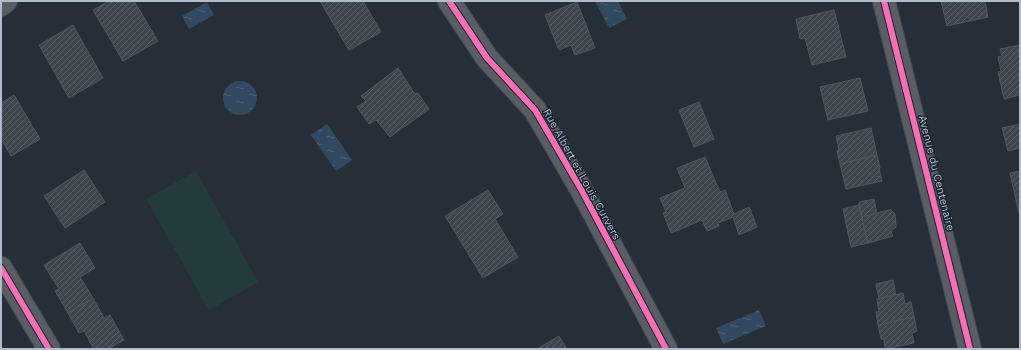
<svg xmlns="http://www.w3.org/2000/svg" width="1021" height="350" font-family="'Work Sans',sans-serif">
<defs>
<pattern id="water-ripples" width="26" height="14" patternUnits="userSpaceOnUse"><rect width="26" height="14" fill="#324962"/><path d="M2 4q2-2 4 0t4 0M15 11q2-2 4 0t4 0" fill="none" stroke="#4d6177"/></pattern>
<pattern id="building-hatch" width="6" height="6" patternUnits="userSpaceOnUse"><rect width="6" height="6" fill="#3e464d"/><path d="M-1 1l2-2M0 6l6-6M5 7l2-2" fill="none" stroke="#575f65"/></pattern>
</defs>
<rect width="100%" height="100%" fill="#262f37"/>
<polygon fill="#233b3d" points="196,171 258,282 209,310 146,199"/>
<g fill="url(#water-ripples)">
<polygon points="595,1 618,1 627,19 609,28"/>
<polygon points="207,2 214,15 189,29 182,16"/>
<circle cx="240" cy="98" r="17"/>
<polygon points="327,124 352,160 336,171 311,135"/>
<polygon points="759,310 766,326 723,344 716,328"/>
</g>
<g fill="url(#building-hatch)" stroke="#4f565f">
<polygon points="109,1 134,1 158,41 123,61 93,10"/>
<polygon points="320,1 363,1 381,32 349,50"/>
<polygon points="941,1 985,1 988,17 947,26"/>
<polygon points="577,2 595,48 575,55 571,45 559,50 545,15"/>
<polygon points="834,10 846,57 812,65 805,38 800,39 796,19"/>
<polygon points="73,25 103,78 69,98 39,45"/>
<polygon points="1020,45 1020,95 1004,99 998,72 1001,71 998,57 1002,56 1000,49"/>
<polygon points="398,68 415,94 418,93 429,109 390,137 376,120 369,124 357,107 366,101 361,96"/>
<polygon points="860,78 868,111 828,120 820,87"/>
<polygon points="14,95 40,139 11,156 1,139 1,103"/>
<polygon points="699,102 714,139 694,147 679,110"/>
<polygon points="1020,124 1020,148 1008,151 1002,128"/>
<polygon points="871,128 877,155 840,164 837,151 839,150 836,136"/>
<polygon points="877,155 880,168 879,168 882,181 846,189 840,164"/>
<polygon points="705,157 720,192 725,190 734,214 749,207 757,227 739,235 733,217 718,223 719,226 707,231 702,220 671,233 663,213 666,212 660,198 685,188 677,168"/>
<polygon points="84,170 105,202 65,228 44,196"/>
<polygon points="1020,171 1020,213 1019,213 1010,173"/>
<polygon points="488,190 503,214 495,219 518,257 483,278 445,216"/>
<polygon points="874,199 877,214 862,217 859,202"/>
<polygon points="859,205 868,243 851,247 843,209"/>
<polygon points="888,210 891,210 895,214 896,227 891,231 893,236 868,243 862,217"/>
<polygon points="80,243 95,268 80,277 93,298 68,313 55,291 59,289 44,265"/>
<polygon points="893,280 896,295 879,299 876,284"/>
<polygon points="903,293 905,304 911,302 914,317 878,325 876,312 879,312 877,299"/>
<polygon points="93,298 104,318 110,315 124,340 108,349 94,349 84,331 79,333 68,313"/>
<polygon points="914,317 917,331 912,333 914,343 885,349 884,339 881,339 878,325"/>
<polygon points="559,336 567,349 537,349"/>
</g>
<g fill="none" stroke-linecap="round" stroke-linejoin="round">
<defs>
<g id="minor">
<polyline points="449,1 487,58 535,110 582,191 666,349"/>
<polyline points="884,1 970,349"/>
<polyline points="1,5 6,1"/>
<polyline points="1,268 49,349"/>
</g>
</defs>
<use href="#minor" stroke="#454b51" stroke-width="24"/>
<use href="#minor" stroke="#585e64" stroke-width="22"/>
<defs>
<g id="cycleway">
<polyline points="449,1 487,58 535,110 582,191 666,349"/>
<polyline points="884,1 970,349"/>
<polyline points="1,268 49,349"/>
</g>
</defs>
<use href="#cycleway" stroke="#1a2632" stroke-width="8"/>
<use href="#cycleway" stroke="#f96db3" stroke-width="6"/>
</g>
<g text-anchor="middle" stroke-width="3" stroke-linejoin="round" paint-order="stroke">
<g font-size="11" fill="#b0bcc9" stroke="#1a2632">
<text transform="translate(937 173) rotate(76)" y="4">Avenue du Centenaire</text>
<text transform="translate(582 174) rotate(61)" y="4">Rue Albert et Louis Curvers</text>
</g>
</g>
<rect width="1021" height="350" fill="none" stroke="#b0bcc9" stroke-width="4"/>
</svg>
